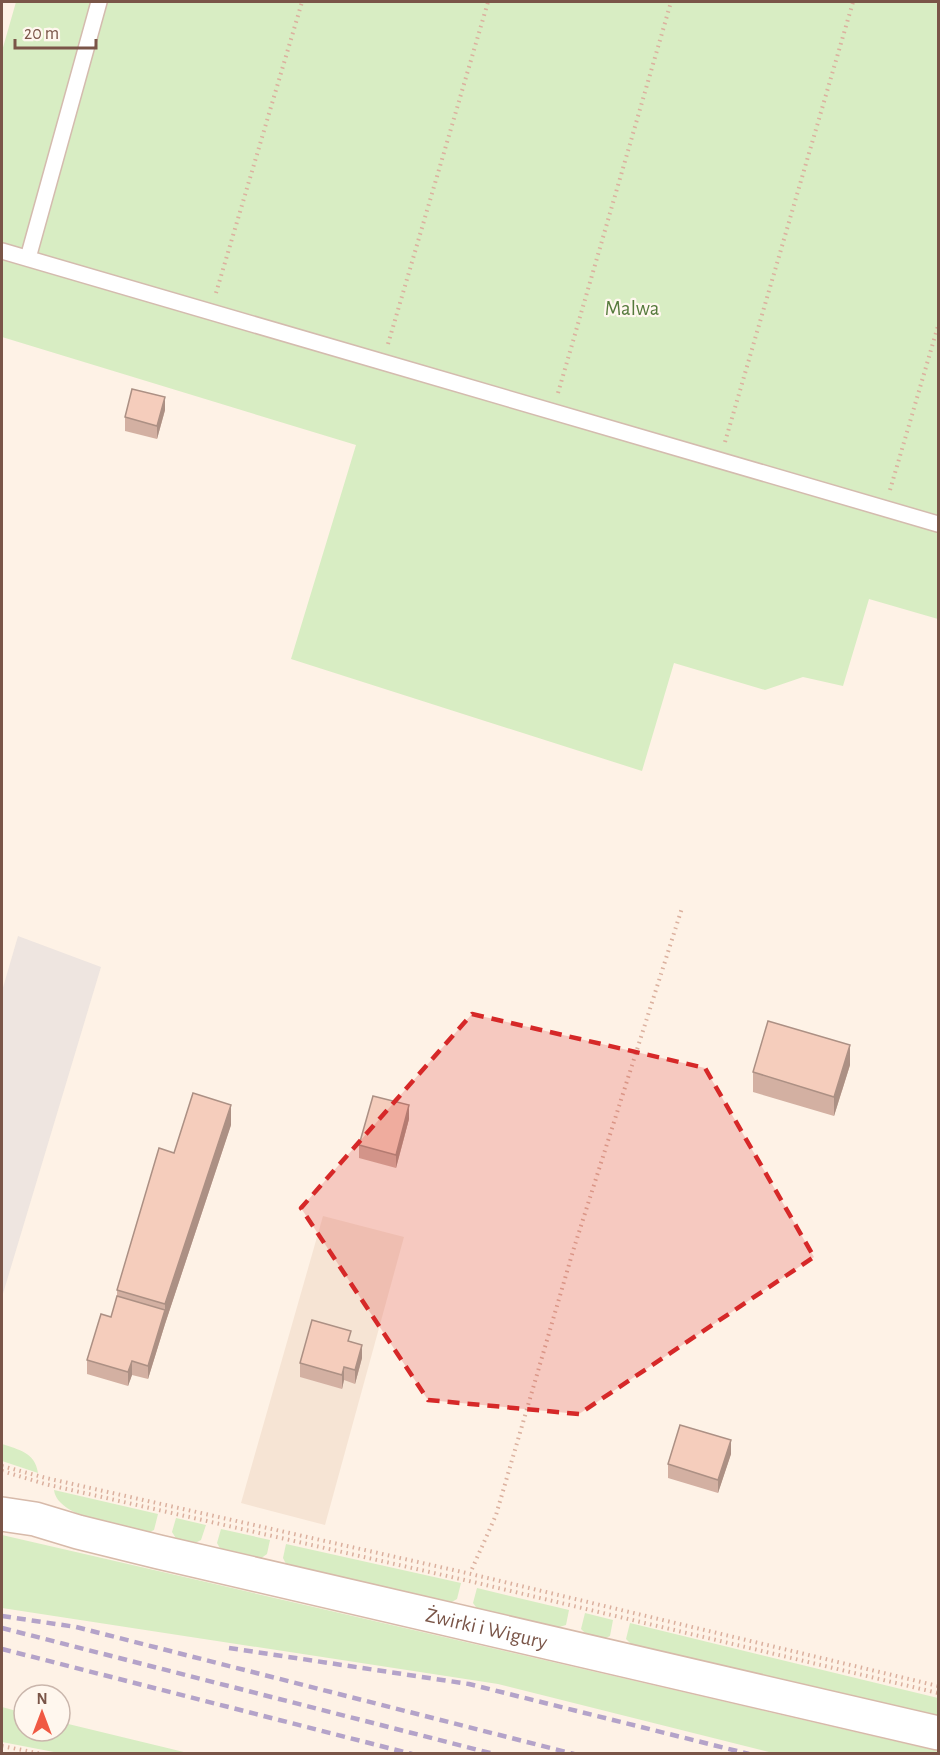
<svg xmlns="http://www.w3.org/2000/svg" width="940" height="1755" font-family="'Alegreya Sans',sans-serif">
<rect width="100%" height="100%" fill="#fef2e6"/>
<polygon fill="#f6e4d4" points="323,1216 404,1237 325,1525 241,1503"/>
<polygon fill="#eee5e0" points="18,936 101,967 2,1297 2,991"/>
<g fill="#d8edc3">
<polygon points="16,2 938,2 938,619 869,599 843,686 803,677 765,690 674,663 642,771 291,659 356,445 2,337 2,51"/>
<path d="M 2,1444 C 19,1450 35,1452 38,1473 L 2,1461 Z"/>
<path d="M 54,1490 L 158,1514 L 154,1530 L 148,1533 C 125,1527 57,1518 54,1490 Z"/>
<polygon points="176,1518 206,1525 201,1540 193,1544 177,1540 172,1532"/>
<polygon points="221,1529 270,1540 267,1554 260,1559 221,1550 217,1543"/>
<polygon points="2,1535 938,1751 938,1753 773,1753 498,1684 2,1608"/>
<polygon points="286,1544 461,1583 457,1599 450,1603 288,1568 283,1558"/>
<polygon points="477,1588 569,1610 566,1625 556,1628 478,1610 473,1603"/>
<polygon points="585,1613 613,1620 610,1636 602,1640 589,1637 581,1629"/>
<polygon points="630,1623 938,1698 938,1716 633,1646 626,1639"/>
<polygon points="2,1707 24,1713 24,1731 60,1731 60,1722 188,1753 59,1753 2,1742"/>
</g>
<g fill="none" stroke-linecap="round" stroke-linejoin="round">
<defs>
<g id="lane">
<polyline points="2,251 938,524"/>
<polyline points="28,258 99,2"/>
</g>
<g id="secondary">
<path id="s1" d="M 2,1514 L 35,1519 L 78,1532 L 159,1552 L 938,1733"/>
</g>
</defs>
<use href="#lane" stroke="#d4bbae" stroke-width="18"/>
<use href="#secondary" stroke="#d7baaa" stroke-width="36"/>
<g stroke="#dbb09e" stroke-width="4" stroke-dasharray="1.5 4.5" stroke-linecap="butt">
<polyline points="216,293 302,2"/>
<polyline points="388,344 488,2"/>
<polyline points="558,393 671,2"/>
<polyline points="725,442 853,2"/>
<polyline points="890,490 938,326"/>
<polyline points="2,1466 46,1478 471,1574 938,1686"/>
<polyline points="2,1471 45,1484 469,1581 938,1693"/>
<polyline points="472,1569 496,1515 573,1251 682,908"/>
<polyline points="2,1746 42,1754"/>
</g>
<use href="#lane" stroke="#fff" stroke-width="15"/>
<use href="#secondary" stroke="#fff" stroke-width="33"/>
<g stroke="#b4a3c9" stroke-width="4.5" stroke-dasharray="9 6" stroke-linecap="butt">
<polyline points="2,1616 76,1627 574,1754"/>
<polyline points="2,1628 494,1754"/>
<polyline points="229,1648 469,1684 749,1754"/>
<polyline points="2,1649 412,1754"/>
</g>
</g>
<g fill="#d3b0a2">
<polygon points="165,410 157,439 125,431 125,417"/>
<polygon points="850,1065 834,1116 753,1092 753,1072"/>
<polygon points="409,1119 396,1168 359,1158 359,1145"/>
<polygon points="231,1125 165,1324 148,1379 132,1375 128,1386 87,1374 87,1360 111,1317 117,1296 117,1290 174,1153"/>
<polygon points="351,1341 362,1358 355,1384 344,1380 342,1389 300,1377 300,1363"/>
<polygon points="731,1454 718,1493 668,1478 668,1464"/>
</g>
<g fill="#ac9084">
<polygon points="165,397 165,410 157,439 157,426"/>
<polygon points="850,1045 850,1065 834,1116 834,1097"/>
<polygon points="231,1105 231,1125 165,1324 148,1379 148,1366 165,1310 165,1304"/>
<polygon points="409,1105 409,1119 396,1168 396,1155"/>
<polygon points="362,1345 362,1358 355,1384 355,1370"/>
<polygon points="132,1361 132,1375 128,1386 128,1372"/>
<polygon points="344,1367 344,1380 342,1389 342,1375"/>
<polygon points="731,1440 731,1454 718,1493 718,1480"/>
</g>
<g fill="#f5cdbc" stroke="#ac9084" stroke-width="1.5">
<polygon points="132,389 165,397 157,426 125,417"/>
<polygon points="768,1021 850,1045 834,1097 753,1072"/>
<polygon points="193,1093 231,1105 165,1304 117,1290 159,1148 174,1153"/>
<polygon points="373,1096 409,1105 396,1155 359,1145"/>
<polygon points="117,1296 165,1310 148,1366 132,1361 128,1372 87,1360 101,1314 111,1317"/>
<polygon points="312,1320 351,1331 348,1341 362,1345 355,1370 344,1367 342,1375 300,1363"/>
<polygon points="680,1425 731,1440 718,1480 668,1464"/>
</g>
<path fill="#d62828" fill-opacity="0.2" stroke="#d62828" stroke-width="4.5" stroke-dasharray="12 8" stroke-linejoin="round" d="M 472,1014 L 705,1068 L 814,1257 L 579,1414 L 428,1400 L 301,1208 Z"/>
<g text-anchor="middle" stroke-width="4.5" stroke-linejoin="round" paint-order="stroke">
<g font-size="21" fill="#557a3c" stroke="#fff7ee">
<text x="632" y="315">Malwa</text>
</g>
<g font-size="21" fill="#7a5548" stroke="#fff7ee">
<text dy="7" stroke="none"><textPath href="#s1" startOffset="498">Żwirki i Wigury</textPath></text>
</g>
</g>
<rect width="940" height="1755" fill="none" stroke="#7a5548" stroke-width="6"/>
<g transform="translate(42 1713)"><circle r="28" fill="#fff7ee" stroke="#cab6ac" stroke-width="1.5"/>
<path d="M0-4.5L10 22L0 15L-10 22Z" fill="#f05943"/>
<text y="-9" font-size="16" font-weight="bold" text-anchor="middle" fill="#7a5548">N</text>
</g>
<path d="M15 39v9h81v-9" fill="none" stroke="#7a5548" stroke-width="3"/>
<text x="24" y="39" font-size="18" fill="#7a5548" stroke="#fff7ee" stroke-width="4.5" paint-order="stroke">20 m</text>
</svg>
